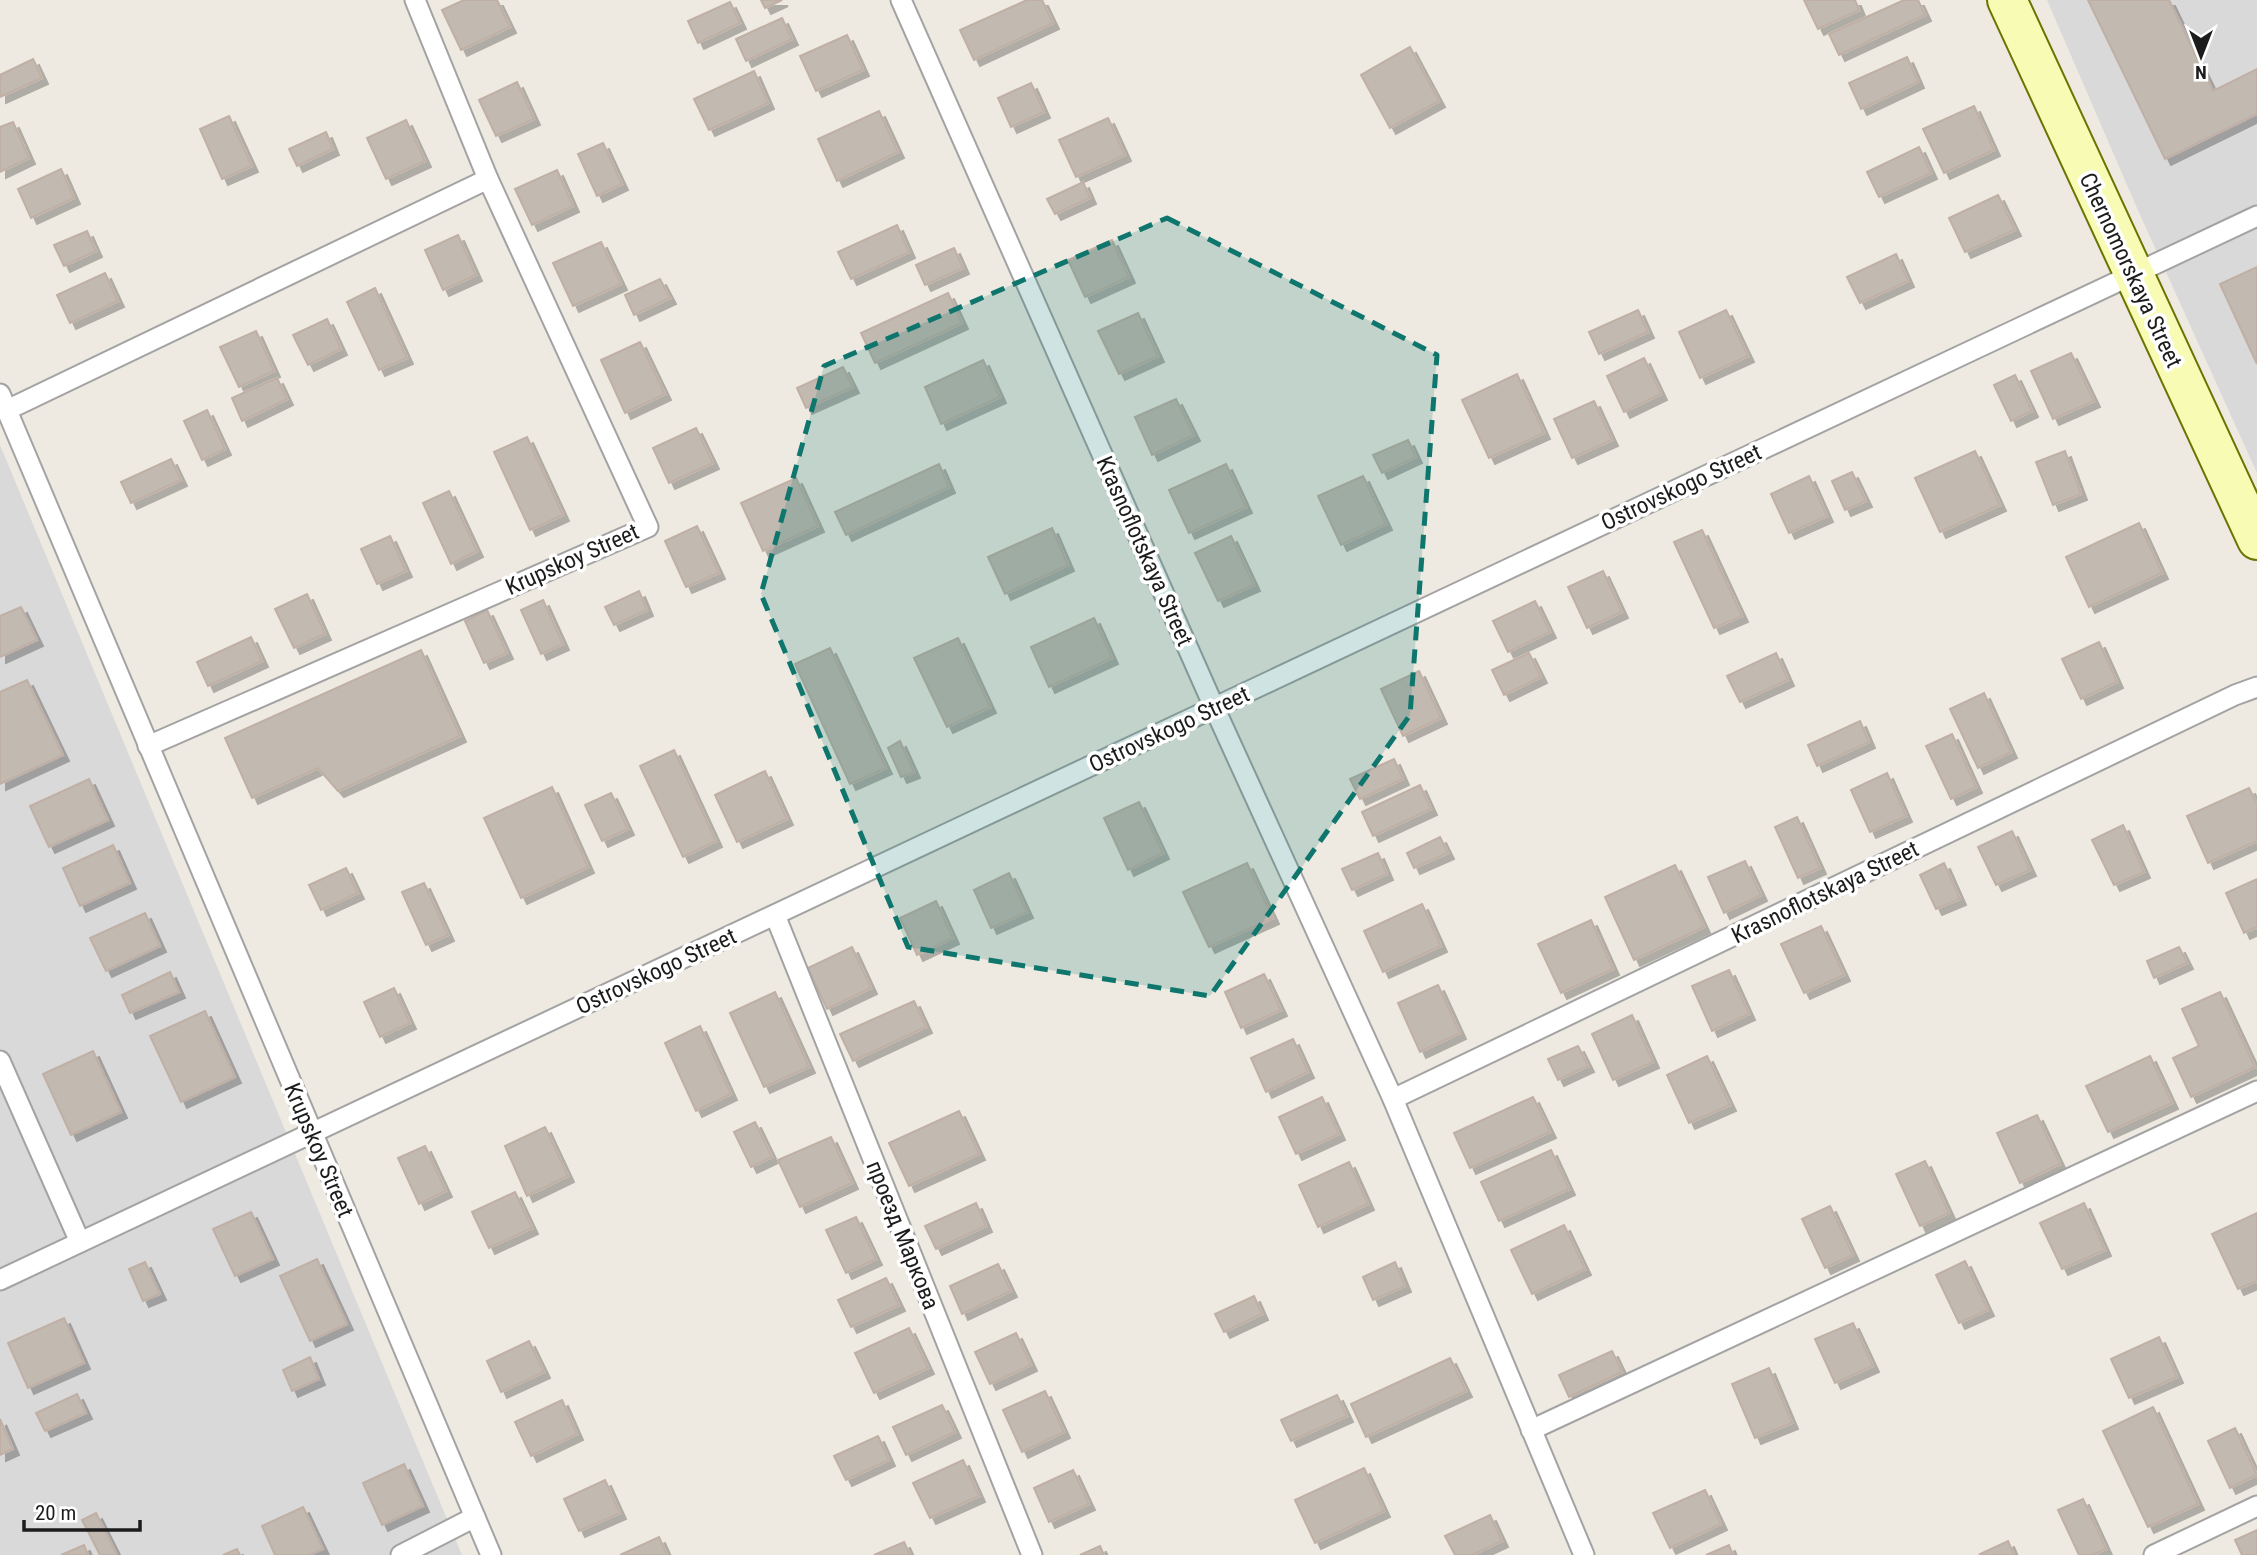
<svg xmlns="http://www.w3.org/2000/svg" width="2257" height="1555" font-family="'Roboto Condensed',sans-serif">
<defs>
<filter id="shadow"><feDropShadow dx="6" dy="6" stdDeviation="0" flood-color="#0004"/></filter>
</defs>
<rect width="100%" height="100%" fill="#eeeae1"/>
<g fill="#dad9d9">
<polygon points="2047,0 2257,0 2257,473 2137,208"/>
<polygon points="0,445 462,1555 0,1555"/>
</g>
<g fill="#c2b9b1" stroke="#c0afa4" stroke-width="2" filter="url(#shadow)">
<polygon points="464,0 497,0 510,27 461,50 442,10"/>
<polygon points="761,0 782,0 765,8"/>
<polygon points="1027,0 1042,0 1053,23 974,60 960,30"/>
<polygon points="1804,0 1855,0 1859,10 1818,29"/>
<polygon points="1904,0 1918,0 1925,15 1839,55 1829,34"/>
<polygon points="2088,0 2169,0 2213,91 2257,69 2257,114 2165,159"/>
<polygon points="730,2 740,23 698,43 688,21"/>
<polygon points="782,18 792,39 746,61 736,39"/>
<polygon points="847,35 863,70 816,91 800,56"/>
<polygon points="1410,47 1439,101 1390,128 1361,75"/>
<polygon points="1907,57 1918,82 1861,109 1849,83"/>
<polygon points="33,59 42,78 0,97 0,75"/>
<polygon points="754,71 768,103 709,130 694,99"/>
<polygon points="517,82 534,119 496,136 479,100"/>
<polygon points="1031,83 1044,112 1011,127 998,98"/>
<polygon points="1974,106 1994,150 1944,173 1923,129"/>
<polygon points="879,111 898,152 837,181 818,139"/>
<polygon points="229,116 252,166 222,179 200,129"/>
<polygon points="1108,118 1125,155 1076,177 1059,140"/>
<polygon points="406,120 425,161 386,179 367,138"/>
<polygon points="13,122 29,158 0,172 0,127"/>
<polygon points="326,132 333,149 297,166 289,149"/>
<polygon points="603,143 622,184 597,196 578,154"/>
<polygon points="1919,147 1931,173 1879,197 1867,172"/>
<polygon points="61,169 74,198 31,218 18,189"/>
<polygon points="557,170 573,206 532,225 515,189"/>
<polygon points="1083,182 1090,198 1055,214 1047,199"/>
<polygon points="1998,195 2015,230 1965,252 1949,218"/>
<polygon points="897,225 909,252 851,279 838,252"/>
<polygon points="87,231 96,251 64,266 54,245"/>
<polygon points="458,235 476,275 443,290 425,250"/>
<polygon points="1112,240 1129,277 1085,297 1068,260"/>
<polygon points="601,242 621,284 573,306 553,263"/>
<polygon points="954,248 963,268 925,285 916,265"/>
<polygon points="1896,254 1908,281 1860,303 1847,277"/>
<polygon points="2257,267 2257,364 2220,284"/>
<polygon points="105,273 118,301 70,323 57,295"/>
<polygon points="660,279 670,298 634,315 625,295"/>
<polygon points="375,288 407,358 379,370 347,302"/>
<polygon points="948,293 962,323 875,363 861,333"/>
<polygon points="1638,310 1648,332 1599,354 1589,332"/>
<polygon points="1726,310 1748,356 1700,378 1679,332"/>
<polygon points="1138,313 1158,356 1119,374 1098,331"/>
<polygon points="327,319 341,349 308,365 293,335"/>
<polygon points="256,331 274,371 239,387 220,347"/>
<polygon points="640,342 665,394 625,413 601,360"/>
<polygon points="2071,353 2094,401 2053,419 2031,371"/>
<polygon points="1644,358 1661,394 1624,412 1607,376"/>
<polygon points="983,360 1000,397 941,424 925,387"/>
<polygon points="843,367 853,387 806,408 797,388"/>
<polygon points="1517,374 1544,433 1489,458 1462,400"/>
<polygon points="2015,375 2032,411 2011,421 1994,385"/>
<polygon points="277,378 287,399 242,421 232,398"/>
<polygon points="1176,399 1194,435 1152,455 1135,417"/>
<polygon points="1594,401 1612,440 1572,458 1554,419"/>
<polygon points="207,410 225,449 202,460 184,421"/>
<polygon points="696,428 713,463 669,483 653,448"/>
<polygon points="527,437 563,515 530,530 494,452"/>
<polygon points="1408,440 1416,457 1382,473 1373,455"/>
<polygon points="1975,451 2000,505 1940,532 1915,478"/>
<polygon points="2065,451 2081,494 2053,505 2036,462"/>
<polygon points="171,459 181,480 131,503 121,482"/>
<polygon points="939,464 949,487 846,535 835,512"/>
<polygon points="1226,464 1246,507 1189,533 1169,490"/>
<polygon points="1852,472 1866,501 1845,510 1832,481"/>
<polygon points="1363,476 1386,524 1341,545 1318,496"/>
<polygon points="1809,476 1827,516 1789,533 1771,494"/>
<polygon points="796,478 818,526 763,551 741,503"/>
<polygon points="449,491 477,551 451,564 423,503"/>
<polygon points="2139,523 2162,573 2089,607 2066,557"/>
<polygon points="697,526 719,573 686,587 665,541"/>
<polygon points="1052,528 1068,565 1005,594 988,557"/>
<polygon points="1702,530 1742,616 1714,628 1674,542"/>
<polygon points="390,536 406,571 377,584 361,549"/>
<polygon points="1231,536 1254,585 1218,601 1195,553"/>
<polygon points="1603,571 1622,612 1587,628 1568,587"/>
<polygon points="639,591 647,610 614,625 605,607"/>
<polygon points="307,594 325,634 294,648 275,609"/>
<polygon points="543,600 563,644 541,654 521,610"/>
<polygon points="1535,601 1550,632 1508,652 1493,621"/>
<polygon points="21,607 37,640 0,657 0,616"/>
<polygon points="487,610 507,653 484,663 465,621"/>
<polygon points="1094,618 1112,658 1049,687 1031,647"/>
<polygon points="251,637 262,661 208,686 197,662"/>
<polygon points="958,638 990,707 947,727 914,658"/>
<polygon points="2099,642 2117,682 2081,699 2062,659"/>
<polygon points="830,648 886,768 850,784 795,664"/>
<polygon points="421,650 460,736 338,791 318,768 252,798 225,738"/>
<polygon points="1529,653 1541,677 1504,695 1492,670"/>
<polygon points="1776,653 1788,680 1740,702 1727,676"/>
<polygon points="1419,671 1441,718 1403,736 1381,689"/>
<polygon points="27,680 63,755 0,784 0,692"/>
<polygon points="1984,693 2011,752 1978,768 1950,709"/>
<polygon points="1860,721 1869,742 1817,766 1808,745"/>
<polygon points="1952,734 1976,787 1951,799 1926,746"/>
<polygon points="900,741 914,772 901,777 888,748"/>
<polygon points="674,750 716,841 683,857 640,766"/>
<polygon points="1394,759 1403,779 1360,799 1350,779"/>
<polygon points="765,771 787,819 737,842 715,795"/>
<polygon points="1887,773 1906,816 1870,832 1851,790"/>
<polygon points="89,779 108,820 49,847 30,806"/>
<polygon points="1420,785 1431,809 1373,836 1362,812"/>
<polygon points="552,787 588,867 521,898 484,818"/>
<polygon points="2249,788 2257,804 2257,841 2208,863 2187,816"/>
<polygon points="611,793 628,829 602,841 585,805"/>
<polygon points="1139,802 1163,853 1128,870 1104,818"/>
<polygon points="1797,817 1820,868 1798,878 1775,827"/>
<polygon points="2123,825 2144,872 2114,885 2092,840"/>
<polygon points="2012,831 2030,870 1996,885 1978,847"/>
<polygon points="1440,837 1448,853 1414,868 1407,853"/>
<polygon points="113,845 130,883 80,906 63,868"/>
<polygon points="1378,853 1387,874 1352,890 1342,869"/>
<polygon points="1745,861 1761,895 1724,913 1708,877"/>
<polygon points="1247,863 1273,918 1209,947 1183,892"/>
<polygon points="1944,863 1960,899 1936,909 1920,875"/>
<polygon points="1675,865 1704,927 1634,960 1605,897"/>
<polygon points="346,868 358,893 321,910 309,885"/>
<polygon points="1009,873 1027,912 991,928 974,890"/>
<polygon points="2257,879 2257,927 2244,933 2226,893"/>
<polygon points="424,883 448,935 426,945 402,892"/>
<polygon points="936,901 953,938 917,955 900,918"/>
<polygon points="1422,904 1441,946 1383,972 1364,931"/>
<polygon points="145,913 160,946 106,971 90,938"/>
<polygon points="1591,920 1613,969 1561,993 1538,944"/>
<polygon points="1821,926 1844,975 1804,993 1781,944"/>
<polygon points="852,947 871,988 827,1009 808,968"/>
<polygon points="2179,947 2187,963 2154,978 2147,961"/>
<polygon points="1729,970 1749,1014 1712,1031 1692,986"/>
<polygon points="170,972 179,992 130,1013 122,995"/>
<polygon points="1264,974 1281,1010 1241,1028 1225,992"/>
<polygon points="1438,985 1460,1033 1420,1052 1398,1003"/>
<polygon points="394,988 410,1023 380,1037 364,1002"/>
<polygon points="775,992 809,1067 764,1087 730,1013"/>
<polygon points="2220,992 2255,1067 2191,1097 2173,1058 2199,1046 2182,1009"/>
<polygon points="914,1001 926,1027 853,1061 840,1034"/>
<polygon points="205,1011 235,1077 181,1102 150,1036"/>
<polygon points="1632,1015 1653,1062 1613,1080 1592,1034"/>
<polygon points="700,1026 731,1094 696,1111 665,1043"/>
<polygon points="1293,1039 1308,1072 1266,1092 1251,1058"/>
<polygon points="1578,1046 1588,1066 1558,1080 1548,1059"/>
<polygon points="93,1051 121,1112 71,1135 43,1074"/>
<polygon points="1707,1056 1730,1105 1689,1123 1667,1075"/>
<polygon points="2150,1056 2172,1103 2108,1132 2086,1086"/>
<polygon points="1322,1097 1339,1134 1296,1154 1279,1117"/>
<polygon points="1533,1097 1550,1132 1470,1168 1454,1133"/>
<polygon points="959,1111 979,1154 909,1186 889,1143"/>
<polygon points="2037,1115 2060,1164 2020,1183 1997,1133"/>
<polygon points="755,1122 772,1157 751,1167 734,1132"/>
<polygon points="545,1127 568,1176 527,1196 505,1146"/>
<polygon points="831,1137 852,1183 800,1207 778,1160"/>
<polygon points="425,1146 446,1191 419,1204 398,1158"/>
<polygon points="1551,1150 1569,1189 1499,1221 1481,1182"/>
<polygon points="1925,1161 1949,1213 1920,1226 1896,1174"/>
<polygon points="1349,1162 1368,1204 1318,1227 1299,1185"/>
<polygon points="515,1192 532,1228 489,1248 472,1212"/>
<polygon points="976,1203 986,1226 936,1249 925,1226"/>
<polygon points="2084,1203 2105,1250 2062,1269 2040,1223"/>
<polygon points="1830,1206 1853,1255 1825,1268 1802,1219"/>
<polygon points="251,1212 273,1259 235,1276 213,1229"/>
<polygon points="2257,1213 2257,1281 2238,1289 2212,1234"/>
<polygon points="856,1217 876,1259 846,1273 826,1230"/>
<polygon points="1564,1225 1585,1269 1532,1294 1511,1250"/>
<polygon points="317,1259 347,1324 310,1341 280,1276"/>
<polygon points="1965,1261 1988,1310 1959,1323 1936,1275"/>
<polygon points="145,1262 160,1294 143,1301 129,1269"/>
<polygon points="1395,1262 1405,1286 1373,1300 1363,1277"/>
<polygon points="998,1264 1011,1291 962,1314 950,1286"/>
<polygon points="886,1278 899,1305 851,1327 838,1300"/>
<polygon points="1254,1296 1262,1314 1224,1332 1215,1314"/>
<polygon points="64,1318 84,1363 28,1388 8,1343"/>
<polygon points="1853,1323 1873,1366 1835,1383 1815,1339"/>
<polygon points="909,1328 928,1368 874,1393 855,1353"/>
<polygon points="1016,1333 1031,1365 990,1384 975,1352"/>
<polygon points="2159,1337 2177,1377 2129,1398 2111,1359"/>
<polygon points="529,1341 544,1372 501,1392 487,1361"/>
<polygon points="1612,1351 1622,1372 1569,1397 1559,1375"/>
<polygon points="310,1357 319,1379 292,1391 283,1370"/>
<polygon points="1450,1358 1466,1391 1366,1437 1351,1404"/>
<polygon points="1769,1368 1792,1423 1755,1438 1732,1384"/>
<polygon points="1045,1391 1064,1432 1022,1452 1003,1410"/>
<polygon points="77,1394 86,1413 45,1431 36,1413"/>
<polygon points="1337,1395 1347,1416 1291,1441 1281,1420"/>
<polygon points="562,1400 577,1434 531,1456 515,1422"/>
<polygon points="942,1405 955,1432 906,1455 893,1427"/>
<polygon points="2153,1407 2198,1504 2148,1527 2103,1431"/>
<polygon points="0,1419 13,1449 0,1455"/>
<polygon points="2235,1428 2257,1475 2230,1488 2208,1441"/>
<polygon points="878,1436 889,1460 846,1480 834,1456"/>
<polygon points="963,1460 979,1496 930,1518 913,1483"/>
<polygon points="404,1464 423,1506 382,1525 363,1483"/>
<polygon points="1364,1468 1384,1511 1315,1543 1295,1500"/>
<polygon points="1073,1470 1089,1504 1049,1522 1034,1488"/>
<polygon points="605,1480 620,1513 579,1531 564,1499"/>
<polygon points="1705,1490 1721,1524 1670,1548 1653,1513"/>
<polygon points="2083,1499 2106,1549 2092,1555 2079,1555 2058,1510"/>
<polygon points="303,1507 323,1549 309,1555 275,1555 262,1526"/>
<polygon points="96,1513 117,1555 100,1555 82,1520"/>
<polygon points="1490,1515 1502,1541 1472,1555 1455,1555 1445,1536"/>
<polygon points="2257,1530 2257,1555 2242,1555 2235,1540"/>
<polygon points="659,1537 667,1555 620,1555"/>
<polygon points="2008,1541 2014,1555 1981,1555 1980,1554"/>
<polygon points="904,1542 910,1555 874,1555"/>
<polygon points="84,1545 88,1555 61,1555"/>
<polygon points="1729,1545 1733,1555 1706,1555"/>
<polygon points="1100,1546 1104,1555 1080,1555"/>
<polygon points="237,1549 240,1555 223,1555"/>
</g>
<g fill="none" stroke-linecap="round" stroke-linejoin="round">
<defs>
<g id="service">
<polyline points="901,0 1214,707 1393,1099 1584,1555"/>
<polyline points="0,394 491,1555"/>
<polyline points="7,410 488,179"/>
<polyline points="148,746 648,527 488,179 415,0"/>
<polyline points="775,915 1032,1555"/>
<polyline points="0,1061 80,1242"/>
<polyline points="1393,1099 2235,695 2257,687"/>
<polyline points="0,1280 2257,216"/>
<polyline points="1531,1430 2257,1091"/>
<polyline points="401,1555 475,1517"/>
<polyline points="2154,1555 2257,1506"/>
</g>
<polyline id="secondary" points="2007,0 2257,540"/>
</defs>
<use href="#service" stroke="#a3a3a3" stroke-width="23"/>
<use href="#secondary" stroke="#6a7402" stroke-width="42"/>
<use href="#service" stroke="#fff" stroke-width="19"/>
<use href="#secondary" stroke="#f8fbb3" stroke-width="38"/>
</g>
<path fill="#0f766e" fill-opacity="0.2" stroke="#0f766e" stroke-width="5" stroke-dasharray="14 9" stroke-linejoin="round" d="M 1167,218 L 1437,355 L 1410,715 L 1210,996 L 908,947 L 761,594 L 824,366 Z"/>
<g text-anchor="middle" stroke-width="7" stroke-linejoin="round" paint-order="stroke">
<g font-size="23" fill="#1c1c1c" stroke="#fff">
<text transform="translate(2131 270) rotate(65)" y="8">Chernomorskaya Street</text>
<text transform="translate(1681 487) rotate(-25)" y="8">Ostrovskogo Street</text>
<text transform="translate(1145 551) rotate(66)" y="8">Krasnoflotskaya Street</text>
<text transform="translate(572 559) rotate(-24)" y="8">Krupskoy Street</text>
<text transform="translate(1169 729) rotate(-25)" y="8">Ostrovskogo Street</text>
<text transform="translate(1825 892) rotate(-26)" y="8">Krasnoflotskaya Street</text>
<text transform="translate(656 971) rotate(-25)" y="8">Ostrovskogo Street</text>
<text transform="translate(319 1150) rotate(67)" y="8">Krupskoy Street</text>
<text transform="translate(903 1235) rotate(68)" y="8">проезд Маркова</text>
</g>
</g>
<g transform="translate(2201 56) rotate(180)" stroke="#ffffff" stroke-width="5" paint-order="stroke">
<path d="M0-5L12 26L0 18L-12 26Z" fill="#1c1c1c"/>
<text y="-10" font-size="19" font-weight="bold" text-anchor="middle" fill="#1c1c1c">N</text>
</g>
<path d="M24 1520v10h116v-10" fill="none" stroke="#1c1c1c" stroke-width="3.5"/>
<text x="35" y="1520" font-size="21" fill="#1c1c1c" stroke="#ffffff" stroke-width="5" paint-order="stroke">20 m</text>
</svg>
